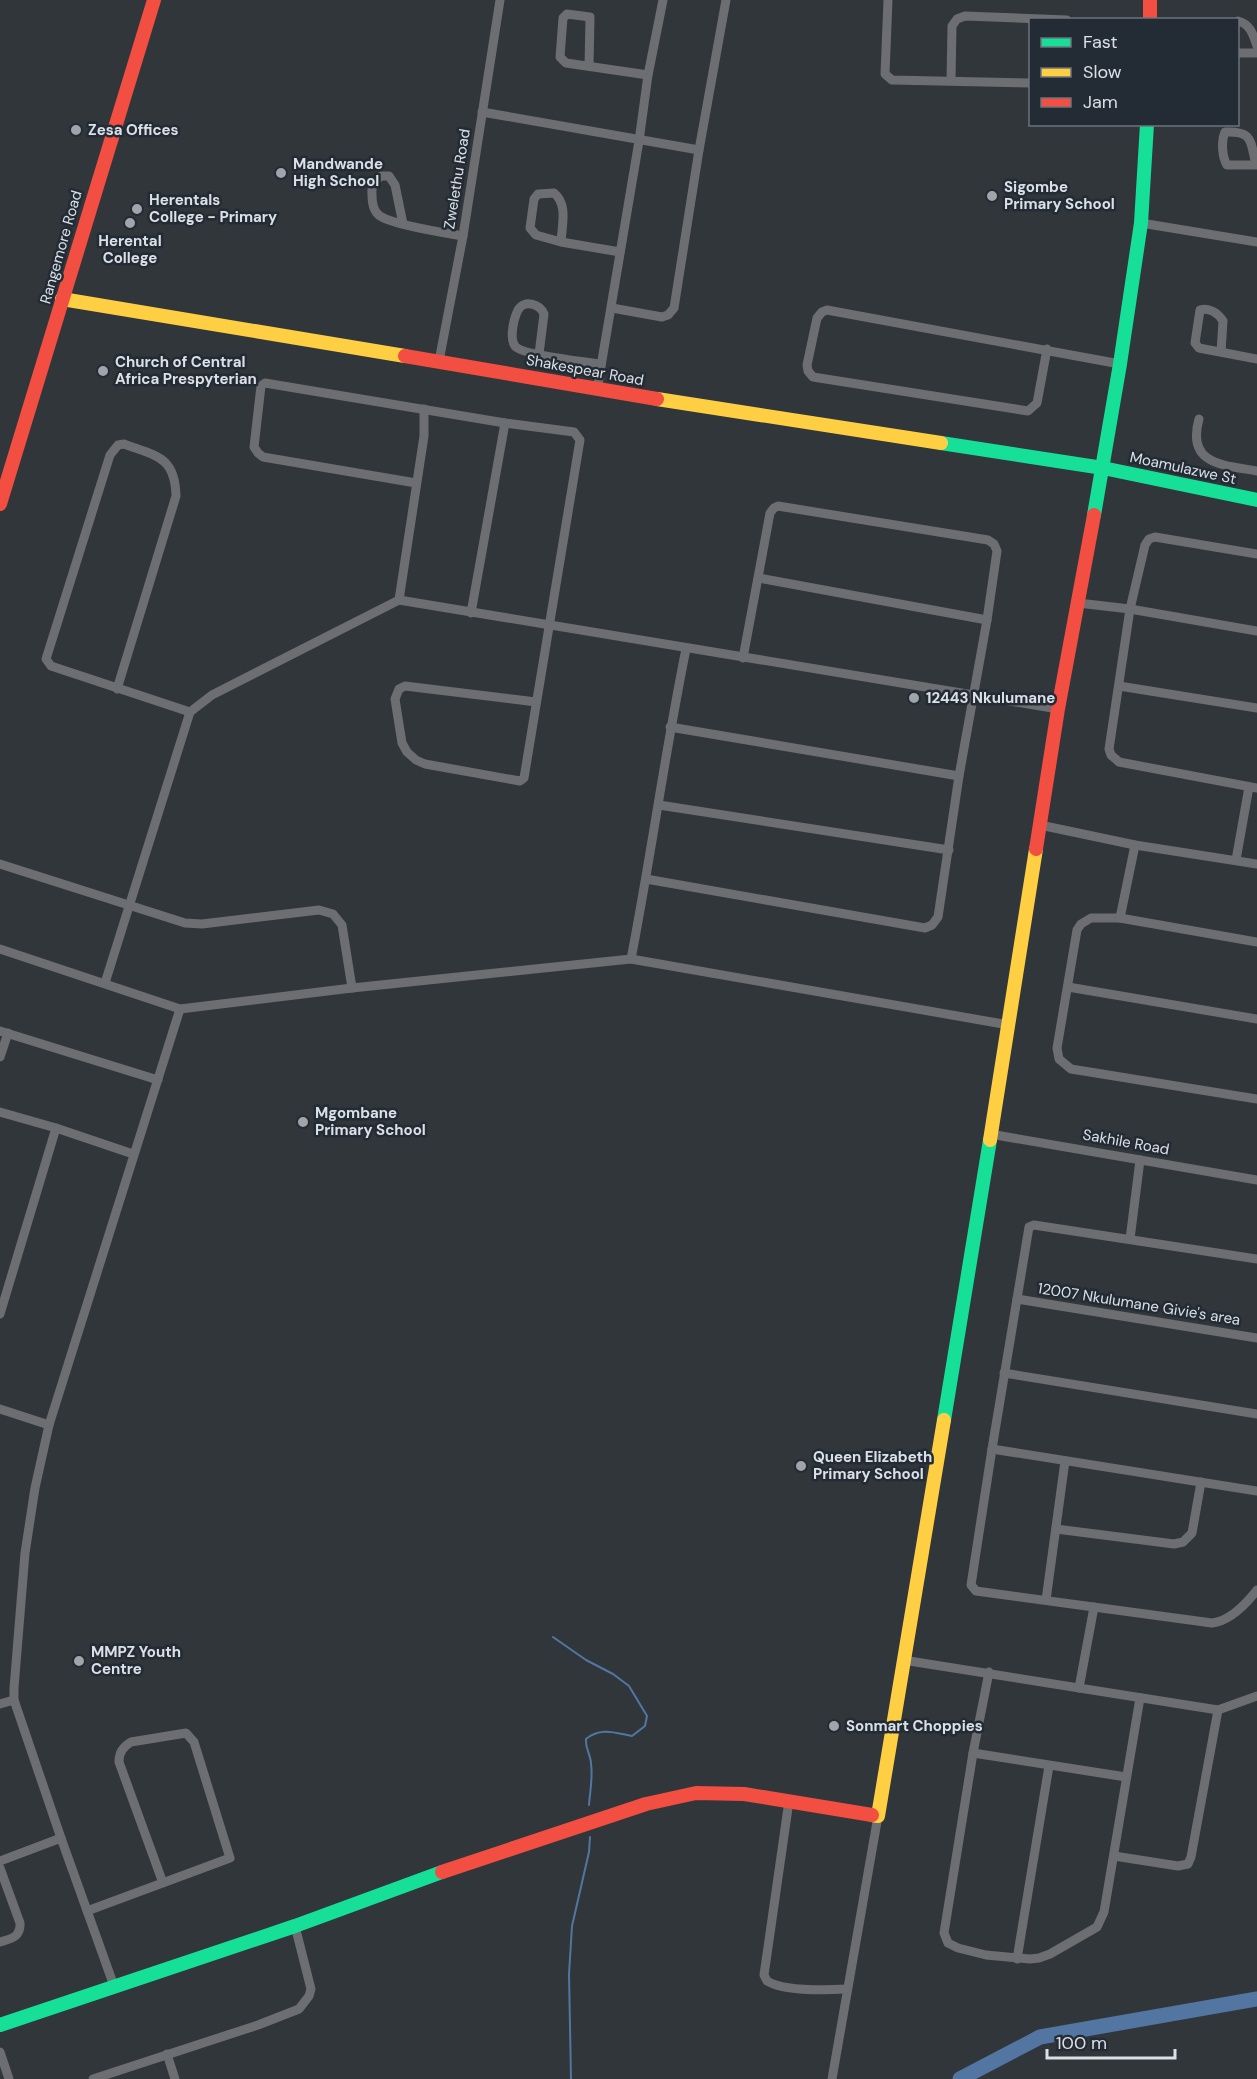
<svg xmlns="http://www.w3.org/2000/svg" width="1257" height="2079" font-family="'DM Sans',sans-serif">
<rect width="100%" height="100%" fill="#31363b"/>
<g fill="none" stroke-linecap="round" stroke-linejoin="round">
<g stroke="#5276a1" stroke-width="2">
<path d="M 553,1637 L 586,1660 L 613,1674 L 629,1686 L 647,1716 L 645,1726 L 632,1736 C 615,1733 601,1727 586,1739 C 585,1749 591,1755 591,1764 C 593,1778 590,1791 589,1805"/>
<polyline points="571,2079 569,1974 572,1926 589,1852 590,1837"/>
</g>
<polyline stroke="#5276a1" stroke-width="15" points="960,2079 1040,2037 1257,1999"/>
<g stroke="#6c6e71" stroke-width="9">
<polyline points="888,0 885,74 892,80 1030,83"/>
<path d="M 1238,21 C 1250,24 1253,34 1257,46"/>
<polyline points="1238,53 1257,53"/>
<polyline points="589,66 590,17 567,14 563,18 560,57 566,63 648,75"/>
<polyline points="951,80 952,26 957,19 965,16 1067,20"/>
<polyline points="482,112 699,150"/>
<path d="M 1256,165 C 1250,141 1254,131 1225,132 C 1221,141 1222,157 1227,165 L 1257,165"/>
<polyline points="1141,223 1257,242"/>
<path d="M 403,224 L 395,185 L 389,176 L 381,176 C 374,181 371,186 372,195 C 372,203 374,212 380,216 C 393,225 445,233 463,236"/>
<path d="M 561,242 C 562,225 568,204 554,193 L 538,194 L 534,199 L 530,228 L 536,235 L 561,242 L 620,252"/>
<polyline points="612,308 662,317 668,315 674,308 699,150 726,0"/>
<polyline points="1047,349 1037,403 1028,411 813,377 808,371 807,365 817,318 822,312 827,310 1120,364"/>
<path d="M 1221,352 L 1223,321 C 1218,313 1209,307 1200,310 L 1195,343 L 1199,348 L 1257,359"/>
<path d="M 539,354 L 544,314 C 540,304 524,299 518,310 C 514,318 509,338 515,346 C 521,355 586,362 601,364"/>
<polyline points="439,361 463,236 500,0"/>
<polyline points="597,390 639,141 648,75 663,0"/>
<path d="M 1199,419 C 1186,465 1224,465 1257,471"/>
<polyline points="416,483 263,457 258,453 254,447 261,386 265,383 505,423 574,432 580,440 524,778 520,781 425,764 416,760 407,752 402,743 395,699 399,689 405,686 536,702"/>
<polyline points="1257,554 1155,537 1149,539 1145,545 1130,609 1109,749 1111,755 1119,762 1257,788"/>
<polyline points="759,578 987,620"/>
<polyline points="399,600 424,436 424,409"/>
<polyline points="1078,603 1130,609 1257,631"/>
<polyline points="471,613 505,423"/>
<polyline points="1119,686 1257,708"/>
<path d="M 117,689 L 176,496 C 175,456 156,456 124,444 L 118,445 L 110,455 L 46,659 L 51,666 L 190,712"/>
<polyline points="670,727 959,776"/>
<polyline points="659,805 949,850"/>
<polyline points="1040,825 1135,845 1257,864"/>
<polyline points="1236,860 1249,787"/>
<polyline points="0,864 185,923 202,924 319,910 333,914 342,925 352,988"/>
<polyline points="646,879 925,928 932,925 938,917 959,776 987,620 997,551 994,544 988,540 778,506 774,508 770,513 743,658"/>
<polyline points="1120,918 1135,845"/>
<polyline points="1257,942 1120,918 1091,918 1081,924 1077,930 1057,1048 1059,1059 1071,1069 1257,1099"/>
<polyline points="0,949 180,1009 352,988 631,959 1009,1025"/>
<path d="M 631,959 C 651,856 665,752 686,649"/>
<polyline points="105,983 190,712 212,695 399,600 1058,709"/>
<polyline points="1068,987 1257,1019"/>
<polyline points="0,1031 158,1080"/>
<polyline points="0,1057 8,1033"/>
<polyline points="0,1112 56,1128 133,1154"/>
<polyline points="990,1134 1257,1180"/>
<polyline points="1130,1239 1140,1160"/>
<path d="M 1257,1259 L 1034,1225 L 1029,1227 L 992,1449 L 971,1585 L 976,1591 L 1212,1623 C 1230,1621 1246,1604 1257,1590"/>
<polyline points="1017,1299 1257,1338"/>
<polyline points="0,1314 56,1128"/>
<polyline points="1004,1373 1257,1414"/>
<polyline points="0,1409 49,1425"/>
<polyline points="992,1449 1257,1491"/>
<polyline points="1056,1529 1174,1544 1183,1542 1192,1533 1201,1482"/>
<polyline points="1046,1600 1065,1461"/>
<polyline points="903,1660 1218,1710 1257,1696"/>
<polyline points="989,1672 973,1753 944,1933 948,1943 958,1948 986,1955 1030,1959 1039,1958 1050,1954 1097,1927 1104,1912 1140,1698"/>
<polyline points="1079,1688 1094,1607"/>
<polyline points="0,1704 14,1700"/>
<polyline points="973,1753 1126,1777"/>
<path d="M 789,1801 L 764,1975 L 767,1981 C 785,1992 827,1990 847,1989"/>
<polyline points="1114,1856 1178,1866 1188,1864 1191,1857 1218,1710"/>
<polyline points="0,1861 61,1838"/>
<path d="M 0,1868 L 20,1923 C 21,1937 11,1939 0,1942"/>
<path d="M 87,1911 L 230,1858 L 194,1742 L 186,1733 L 131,1742 C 123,1747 119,1752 119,1762 L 163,1883"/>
<polyline points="1017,1959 1049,1766"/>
<polyline points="114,1986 61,1838 14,1700 14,1688 25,1553 35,1488 49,1425 180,1009"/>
<polyline points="0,2052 9,2079"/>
<polyline points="167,2054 175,2079"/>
<polyline points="93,2079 258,2025 299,2009 309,1996 311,1989 295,1926"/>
<polyline points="832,2079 878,1816"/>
</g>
<g stroke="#16e098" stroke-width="14">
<polyline points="941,443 1103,468 1257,500"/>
<polyline points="1094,515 1120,364 1141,223 1147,124"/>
<polyline points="944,1420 990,1140"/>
<polyline points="0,2025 295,1926 442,1872"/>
</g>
<g stroke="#ffcf43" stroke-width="14">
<polyline points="62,299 405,356"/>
<polyline points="657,399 941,443"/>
<polyline points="990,1140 1036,849"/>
<polyline points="872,1815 878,1816 944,1420"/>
</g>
<g stroke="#f24e42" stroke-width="14">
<polyline points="1150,0 1150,20"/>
<polyline points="405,356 657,399"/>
<polyline points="0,504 154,0"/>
<polyline points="1036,849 1058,709 1094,515"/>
<polyline points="442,1872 646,1804 696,1793 744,1794 872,1815"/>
</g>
</g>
<g fill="#a0a4ab" stroke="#232b35" stroke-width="2">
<circle cx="76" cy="130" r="6"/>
<circle cx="281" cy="173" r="6"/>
<circle cx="992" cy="196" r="6"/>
<circle cx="137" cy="209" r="6"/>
<circle cx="130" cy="223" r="6"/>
<circle cx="103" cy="371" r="6"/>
<circle cx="914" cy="698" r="6"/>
<circle cx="303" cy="1122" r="6"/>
<circle cx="801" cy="1466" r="6"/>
<circle cx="79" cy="1661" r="6"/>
<circle cx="834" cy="1726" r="6"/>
</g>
<g text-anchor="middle" stroke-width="5" stroke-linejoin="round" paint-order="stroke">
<g font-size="15" font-weight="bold" fill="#dbe0e7" stroke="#232b35" text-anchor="start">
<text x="88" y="135">Zesa Offices</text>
<text x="293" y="169">Mandwande<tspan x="293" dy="17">High School</tspan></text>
<text x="1004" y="192">Sigombe<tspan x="1004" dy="17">Primary School</tspan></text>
<text x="149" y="205">Herentals<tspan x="149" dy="17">College - Primary</tspan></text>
<text x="130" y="246" text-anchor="middle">Herental<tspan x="130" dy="17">College</tspan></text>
<text x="115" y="367">Church of Central<tspan x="115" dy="17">Africa Prespyterian</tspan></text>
<text x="926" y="703">12443 Nkulumane</text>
<text x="315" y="1118">Mgombane<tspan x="315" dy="17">Primary School</tspan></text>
<text x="813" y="1462">Queen Elizabeth<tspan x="813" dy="17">Primary School</tspan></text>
<text x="91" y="1657">MMPZ Youth<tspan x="91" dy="17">Centre</tspan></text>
<text x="846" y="1731">Sonmart Choppies</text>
</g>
<g font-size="15" fill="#dbe0e7" stroke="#232b35">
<text transform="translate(457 179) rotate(-81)" y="5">Zwelethu Road</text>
<text transform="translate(61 247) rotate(-74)" y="5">Rangemore Road</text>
<text transform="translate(585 370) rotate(10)" y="5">Shakespear Road</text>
<text transform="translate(1183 468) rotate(12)" y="5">Moamulazwe St</text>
<text transform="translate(1126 1142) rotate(10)" y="5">Sakhile Road</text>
<text transform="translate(1139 1304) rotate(9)" y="5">12007 Nkulumane Givie's area</text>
</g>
</g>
<rect x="1029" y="18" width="210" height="108" fill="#232b35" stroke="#6d737c" stroke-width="1.5"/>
<rect x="1041" y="38" width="30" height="9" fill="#16e098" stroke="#6d737c" stroke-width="1.5"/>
<text x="1083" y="48" font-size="18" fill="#dbe0e7">Fast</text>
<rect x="1041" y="68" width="30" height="9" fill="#ffcf43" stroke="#6d737c" stroke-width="1.5"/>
<text x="1083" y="78" font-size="18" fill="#dbe0e7">Slow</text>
<rect x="1041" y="98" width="30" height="9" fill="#f24e42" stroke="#6d737c" stroke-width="1.5"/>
<text x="1083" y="108" font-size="18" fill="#dbe0e7">Jam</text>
<path d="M1047 2049v9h128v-9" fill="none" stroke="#dbe0e7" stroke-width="3"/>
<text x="1056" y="2049" font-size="18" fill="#dbe0e7" stroke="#232b35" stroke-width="4.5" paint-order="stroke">100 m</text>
</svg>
